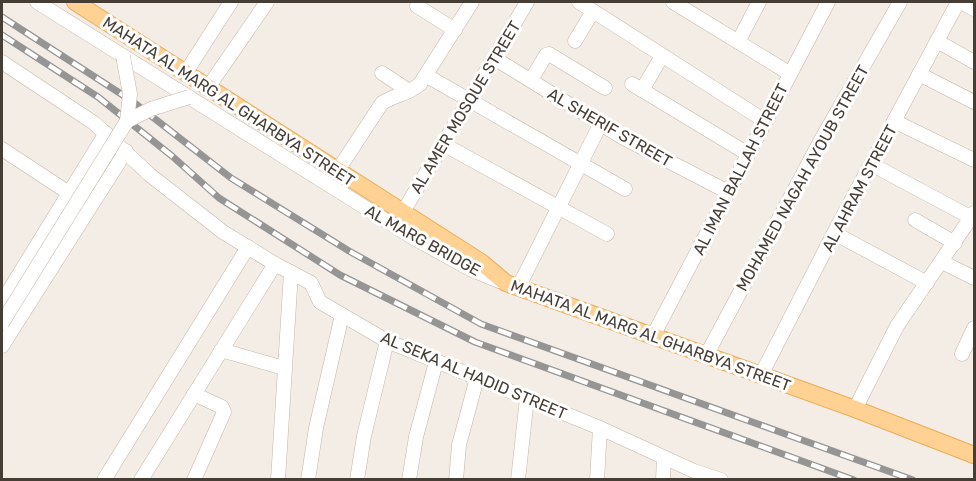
<svg xmlns="http://www.w3.org/2000/svg" width="976" height="481" font-family="Rubik,sans-serif">
<rect width="100%" height="100%" fill="#f4ede5"/>
<g fill="none" stroke-linecap="round" stroke-linejoin="round">
<defs>
<g id="minor">
<polyline points="37,2 412,237 470,269 499,281"/>
<polyline points="579,2 765,121"/>
<polyline points="673,2 789,73"/>
<polyline points="961,2 974,9"/>
<polyline points="417,6 455,30"/>
<polyline points="575,41 593,11"/>
<polyline points="937,41 974,62"/>
<polyline points="738,42 759,2"/>
<polyline points="494,58 622,137 728,192"/>
<polyline points="2,62 94,123 150,175 223,232 275,264 311,283 320,302 387,341 600,428 694,471 721,480"/>
<polyline points="186,72 231,2"/>
<polyline points="382,73 409,91"/>
<polyline points="919,74 974,102"/>
<polyline points="427,76 625,189"/>
<polyline points="531,80 546,55 549,54 605,88"/>
<polyline points="632,84 748,154"/>
<polyline points="209,86 267,2"/>
<polyline points="642,90 662,56"/>
<polyline points="894,121 974,160"/>
<polyline points="443,144 607,234"/>
<polyline points="2,149 69,193"/>
<polyline points="871,164 972,218"/>
<path d="M 338,170 L 382,103 C 394,95 409,94 420,84 L 472,2"/>
<polyline points="403,212 527,2"/>
<polyline points="915,220 955,243"/>
<polyline points="834,233 927,283"/>
<polyline points="942,262 974,278"/>
<polyline points="518,288 601,123"/>
<polyline points="2,302 106,133"/>
<polyline points="653,336 828,2"/>
<polyline points="2,346 126,151"/>
<polyline points="221,350 284,368"/>
<polyline points="962,354 974,328"/>
<polyline points="706,356 821,140 900,2"/>
<polyline points="761,375 834,233 958,2"/>
<polyline points="855,409 897,326 974,213"/>
<polyline points="104,480 248,247"/>
<polyline points="141,480 275,264"/>
<polyline points="194,480 224,412 222,407 194,394"/>
<polyline points="278,480 291,272"/>
<polyline points="308,480 316,428 342,315"/>
<polyline points="357,480 364,436 387,341"/>
<polyline points="409,480 416,437 436,362"/>
<polyline points="456,480 459,445 477,378"/>
<polyline points="518,480 527,398"/>
<polyline points="597,480 600,428"/>
<polyline points="663,480 664,458"/>
</g>
<polyline id="major" points="75,2 481,262 506,283 855,409 974,455"/>
</defs>
<use href="#minor" stroke="#c3b6aa" stroke-width="15"/>
<use href="#major" stroke="#ecad5b" stroke-width="18"/>
<use href="#minor" stroke="#fff" stroke-width="14"/>
<use href="#major" stroke="#ffd192" stroke-width="16"/>
<defs>
<g id="rail">
<polyline points="2,17 132,101 231,178 349,251 481,324 913,480"/>
<polyline points="2,35 98,97 172,156 219,198 340,275 475,342 854,480"/>
</g>
</defs>
<use href="#rail" stroke="#959595" stroke-width="7"/>
<use href="#rail" stroke="#fff" stroke-width="4.5" stroke-dasharray="14" stroke-linecap="butt"/>
<defs>
<g id="minor-bridge">
<polyline points="127,121 151,109 189,97"/>
<polyline points="2,323 127,121 130,94 123,56"/>
</g>
</defs>
<use href="#minor-bridge" stroke="#c3b6aa" stroke-width="15" stroke-linecap="butt"/>
<use href="#minor-bridge" stroke="#fff" stroke-width="14"/>
</g>
<g text-anchor="middle" stroke-width="6" stroke-linejoin="round" paint-order="stroke">
<g font-size="16" fill="#463d34" stroke="#fff">
<text transform="translate(229 101) rotate(33)" y="6">MAHATA AL MARG AL GHARBYA STREET</text>
<text transform="translate(465 107) rotate(-59)" y="6">AL AMER MOSQUE STREET</text>
<text transform="translate(610 127) rotate(30)" y="6">AL SHERIF STREET</text>
<text transform="translate(740 169) rotate(-63)" y="6">AL IMAN BALLAH STREET</text>
<text transform="translate(802 178) rotate(-61)" y="6">MOHAMED NAGAH AYOUB STREET</text>
<text transform="translate(859 188) rotate(-62)" y="6">AL AHRAM STREET</text>
<text transform="translate(423 240) rotate(29)" y="6">AL MARG BRIDGE</text>
<text transform="translate(651 335) rotate(20)" y="6">MAHATA AL MARG AL GHARBYA STREET</text>
<text transform="translate(474 375) rotate(23)" y="6">AL SEKA AL HADID STREET</text>
</g>
</g>
<rect width="976" height="481" fill="none" stroke="#463d34" stroke-width="6"/>
</svg>
